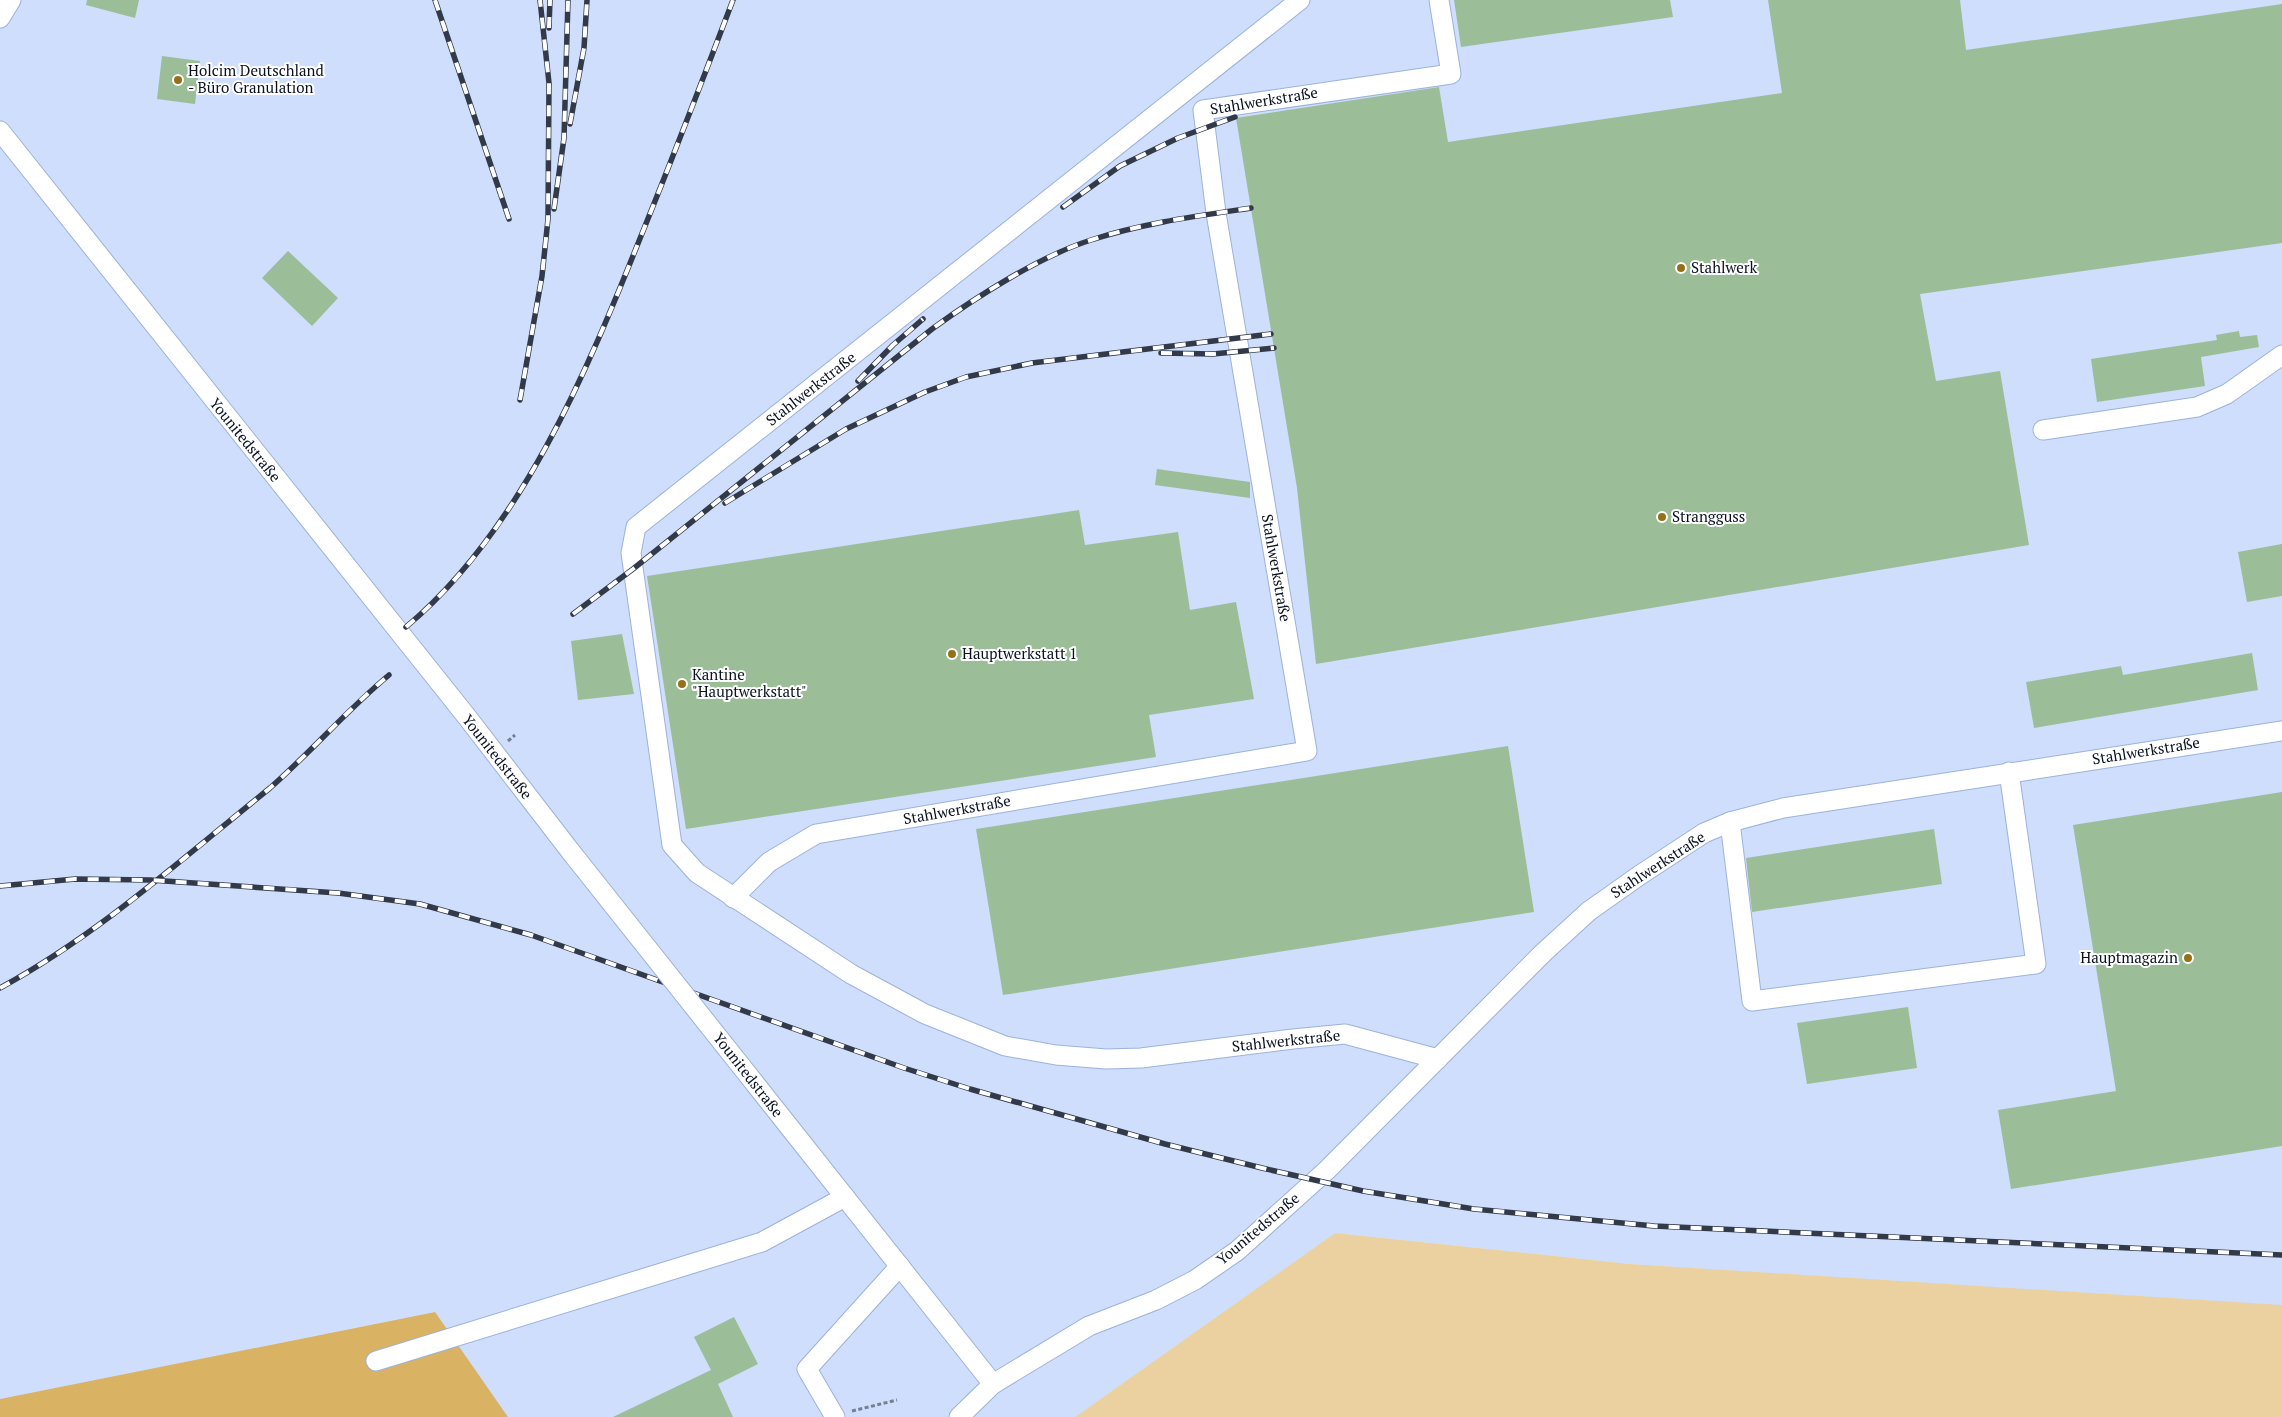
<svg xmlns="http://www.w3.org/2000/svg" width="2282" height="1417" font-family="'PT Serif',serif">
<rect width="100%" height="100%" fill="#e1eafc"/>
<polygon fill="#cedefc" points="0,0 2282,0 2282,1307 1630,1264 1335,1233 1075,1417 508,1417 434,1312 0,1399"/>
<polygon fill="#ebd1a0" points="1335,1233 1630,1264 2282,1305 2282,1417 1075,1417"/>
<polygon fill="#d9b264" points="435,1312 508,1417 0,1417 0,1399"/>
<g fill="#9bbe98">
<polygon points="87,0 139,0 135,18 86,5"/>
<polygon points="1454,0 1670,0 1673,17 1461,47"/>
<polygon points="1768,0 1960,0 1966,50 2282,4 2282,243 1920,294 1936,381 2000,371 2029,545 1316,664 1297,488 1236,118 1439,87 1448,142 1782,93"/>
<polygon points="162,56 200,61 195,104 157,99"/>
<polygon points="288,251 338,298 312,326 262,278"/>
<polygon points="2239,331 2240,337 2257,335 2259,347 2201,357 2205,386 2097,402 2091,359 2217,340 2216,335"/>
<polygon points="1157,469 1250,482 1250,498 1155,485"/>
<polygon points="1079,510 1085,545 1178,532 1190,610 1236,602 1254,699 1149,715 1156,757 686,829 647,576"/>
<polygon points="2282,544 2282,596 2247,602 2238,552"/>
<polygon points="622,634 634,694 578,700 571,641"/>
<polygon points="2252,653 2258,690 2034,728 2026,682 2121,666 2123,675"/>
<polygon points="1508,746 1534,912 1003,995 976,829"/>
<polygon points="2282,792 2282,1146 2011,1189 1998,1110 2116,1091 2073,825"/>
<polygon points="1934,829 1942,884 1752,912 1746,858"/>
<polygon points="1908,1007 1917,1068 1807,1084 1797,1023"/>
<polygon points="734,1317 758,1364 718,1384 733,1417 613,1417 711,1370 694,1337"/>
</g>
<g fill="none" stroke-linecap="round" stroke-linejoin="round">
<defs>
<g id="minor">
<polyline points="1300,0 636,527 631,553 672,845 697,873 851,974 925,1014 1005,1046 1056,1055 1106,1059 1141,1058 1293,1039 1345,1034 1438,1059"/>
<polyline points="0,18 11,0"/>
<polyline points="0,131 467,717 571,852"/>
<polyline points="2043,430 2197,407 2227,394 2282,355"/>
<polyline points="1730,822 1752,1001 2036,964 2009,772"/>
<polyline points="733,898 769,862 816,834 1307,751 1216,213 1203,110 1451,74 1439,0"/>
<polyline points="741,1066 993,1384"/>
<polyline points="376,1361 762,1242 845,1197"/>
<polyline points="835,1417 807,1369 900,1266"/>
<polyline points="959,1417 993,1384 1089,1326 1156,1300 1195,1280 1237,1251 1327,1170 1543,953 1589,911 1640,875 1704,833 1730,822 1783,808 2282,731"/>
</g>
</defs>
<use href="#minor" stroke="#9cb2db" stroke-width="21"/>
<g stroke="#767f8f" stroke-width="3" stroke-dasharray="4 2.5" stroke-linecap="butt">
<polyline points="508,741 515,735"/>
<polyline points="852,1411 897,1400"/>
</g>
<use href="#minor" stroke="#fff" stroke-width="19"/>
<defs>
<g id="rail">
<polyline points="435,0 509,219"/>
<polyline points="549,28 550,0"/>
<polyline points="570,124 584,48 587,0"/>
<polyline points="1063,207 1120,166 1178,138 1235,117"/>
<polyline points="554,209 564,138 568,0"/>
<polyline points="1161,353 1213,354 1274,348"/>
<polyline points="858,381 893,345 923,319"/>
<polyline points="520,400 542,276 548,219 549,83 540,0"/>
<polyline points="725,503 846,429 925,392 966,377 1032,363 1271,334"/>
<path d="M 573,614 L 633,569 L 932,329 C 976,297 1040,256 1091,240 C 1143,223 1197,216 1251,208"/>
<path d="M 406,627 C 521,531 587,371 641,236 C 673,157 703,79 733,0"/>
<polyline points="0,886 75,879 150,880 338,893 420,904 531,935 904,1068 970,1089 1165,1144 1262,1168 1363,1191 1474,1209 1654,1226 2282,1255"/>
<path d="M 0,988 C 98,935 183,858 270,788 C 311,752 347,710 389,675"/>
</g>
</defs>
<use href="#rail" stroke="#323a4a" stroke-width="5.5"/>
<use href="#rail" stroke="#fff" stroke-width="4" stroke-dasharray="11" stroke-linecap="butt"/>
<defs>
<polyline id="minor-bridge" points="571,852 741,1066"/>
</defs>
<use href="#minor-bridge" stroke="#9cb2db" stroke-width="21" stroke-linecap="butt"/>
<use href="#minor-bridge" stroke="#fff" stroke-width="19"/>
</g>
<g fill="#957019" stroke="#fff" stroke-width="2">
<circle cx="178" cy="80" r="5"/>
<circle cx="1681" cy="268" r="5"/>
<circle cx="1662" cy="517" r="5"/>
<circle cx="952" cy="654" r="5"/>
<circle cx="682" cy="684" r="5"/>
<circle cx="2188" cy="958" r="5"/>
</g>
<g text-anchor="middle" stroke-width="4" stroke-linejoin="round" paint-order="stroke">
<g font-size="15" fill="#0a1221" stroke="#fff" text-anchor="start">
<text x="188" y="76">Holcim Deutschland<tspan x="188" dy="17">- Büro Granulation</tspan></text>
<text x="1691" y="273">Stahlwerk</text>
<text x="1672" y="522">Strangguss</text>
<text x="962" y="659">Hauptwerkstatt 1</text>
<text x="692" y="680">Kantine<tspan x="692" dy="17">"Hauptwerkstatt"</tspan></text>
<text x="2178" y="963" text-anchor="end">Hauptmagazin</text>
</g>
<g font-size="15" fill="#0a1221" stroke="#fff">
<text transform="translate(1264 101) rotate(-9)" y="5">Stahlwerkstraße</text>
<text transform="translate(811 389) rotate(-38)" y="5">Stahlwerkstraße</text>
<text transform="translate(245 440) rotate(51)" y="5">Younitedstraße</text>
<text transform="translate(1276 568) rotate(80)" y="5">Stahlwerkstraße</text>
<text transform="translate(2146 751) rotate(-9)" y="5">Stahlwerkstraße</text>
<text transform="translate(497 757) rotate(52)" y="5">Younitedstraße</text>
<text transform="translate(957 810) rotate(-10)" y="5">Stahlwerkstraße</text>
<text transform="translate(1658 865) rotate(-33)" y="5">Stahlwerkstraße</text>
<text transform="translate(1286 1041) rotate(-6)" y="5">Stahlwerkstraße</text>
<text transform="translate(748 1075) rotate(52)" y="5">Younitedstraße</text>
<text transform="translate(1258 1229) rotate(-40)" y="5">Younitedstraße</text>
</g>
</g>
</svg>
